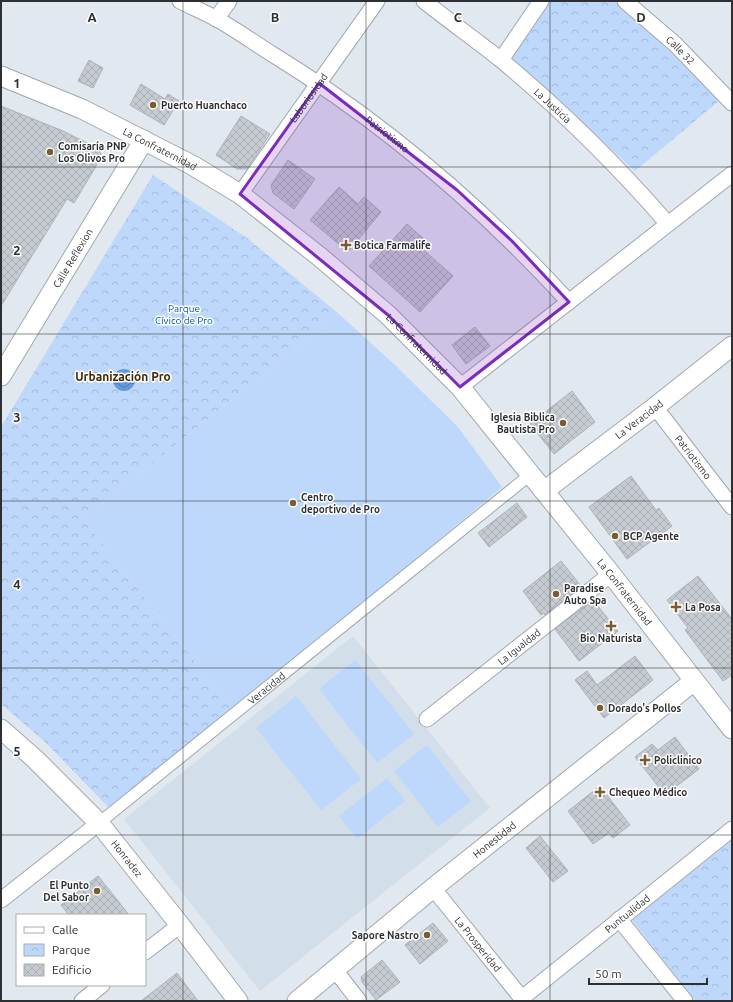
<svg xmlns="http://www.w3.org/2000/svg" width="733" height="1002" font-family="Ubuntu,sans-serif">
<defs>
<pattern id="park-crowns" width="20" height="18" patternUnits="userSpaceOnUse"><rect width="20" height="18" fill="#bdd8fb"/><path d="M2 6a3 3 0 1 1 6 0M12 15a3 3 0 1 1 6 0" fill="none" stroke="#a3bad8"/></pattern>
<pattern id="water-waves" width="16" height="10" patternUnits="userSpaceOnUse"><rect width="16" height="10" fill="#6199dd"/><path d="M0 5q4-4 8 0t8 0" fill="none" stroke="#507db4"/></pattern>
<pattern id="building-cross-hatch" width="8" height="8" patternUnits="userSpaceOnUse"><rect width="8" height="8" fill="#c6cbd2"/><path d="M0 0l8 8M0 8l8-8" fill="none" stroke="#aaafb5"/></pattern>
</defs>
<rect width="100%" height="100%" fill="#e2e8ef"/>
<polygon fill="#d3deeb" points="353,636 490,808 260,991 124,819"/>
<g fill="#bdd8fb">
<polygon points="339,314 396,366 458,427 502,487 234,712 83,519"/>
<polygon points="355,660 414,734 377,763 319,689"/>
<polygon points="296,696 361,779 321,810 256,728"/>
<polygon points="427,745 471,801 438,827 394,771"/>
<polygon points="387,778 405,801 357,839 339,816"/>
</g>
<g fill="url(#park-crowns)">
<polygon points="548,1 614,1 655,37 720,100 635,171 510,57"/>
<polygon points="153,175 247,238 339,314 83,519 234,712 114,813 45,742 1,704 1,427"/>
<polygon points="732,840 732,1001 695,1001 632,920"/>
</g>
<circle fill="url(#water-waves)" cx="124" cy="380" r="11"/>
<g fill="url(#building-cross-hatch)" stroke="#acb2b9">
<polygon points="89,60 103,68 93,88 78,81"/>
<polygon points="141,84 165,99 168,94 179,101 164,125 130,105"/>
<polygon points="1,106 63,131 99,149 101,155 95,168 74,203 67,199 1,306"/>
<polygon points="241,116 270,134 247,169 237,169 216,155"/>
<polygon points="288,160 315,179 294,209 273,193 271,185"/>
<polygon points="339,187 358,204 364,197 381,212 348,252 310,220"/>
<polygon points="407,224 425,240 419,246 453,276 420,312 369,266"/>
<polygon points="475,327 490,346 466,364 452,345"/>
<polygon points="572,391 595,422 554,454 530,424"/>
<polygon points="631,476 656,510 659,508 672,526 627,559 589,507"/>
<polygon points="517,503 527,517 489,547 478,533"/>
<polygon points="561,561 581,586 545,615 544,613 541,615 523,591"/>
<polygon points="698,576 732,619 732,675 723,681 685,630 688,628 667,600"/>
<polygon points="593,600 618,631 579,661 555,629"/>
<polygon points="635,656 653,680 604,718 575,680 587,671 597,685"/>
<polygon points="675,737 699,769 665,795 635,757 652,744 658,750"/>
<polygon points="600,786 630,825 613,838 609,833 593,844 568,811"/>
<polygon points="540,836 568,871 553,882 526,848"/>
<polygon points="98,876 111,892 129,915 69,915 61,905"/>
<polygon points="433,923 448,941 420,964 405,945"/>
<polygon points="382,960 400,982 376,1000 362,982 361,977"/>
<polygon points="177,973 198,1001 141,1001"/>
</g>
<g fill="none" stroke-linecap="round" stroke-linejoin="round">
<defs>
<g id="pedestrian">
<path id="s1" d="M 99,823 L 531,474"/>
</g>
<g id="minor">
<path id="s2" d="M 180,1 C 192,7 204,12 215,18 C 235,29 253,42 272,54 C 383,122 481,206 569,302"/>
<path id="s3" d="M 424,1 C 449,21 476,40 501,60 C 561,110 617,165 668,224"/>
<path id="s4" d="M 625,1 L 675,44 L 732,103"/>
<polyline points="216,19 229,1"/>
<polyline points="501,60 541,1"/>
<path id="s5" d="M 240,194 L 377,1"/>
<polyline points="460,387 732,174"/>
<path id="s6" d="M 655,407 L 732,507"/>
<path id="s7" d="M 427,719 L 611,574"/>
<path id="s8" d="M 433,888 L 524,1001"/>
<polyline points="1,900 99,823"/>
<polyline points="619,919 685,1001"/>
<polyline points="145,952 180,925"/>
<polyline points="335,970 359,1001"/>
<path id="s9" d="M 522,998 L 732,829"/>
<polyline points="82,1001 102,985"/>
</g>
<g id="tertiary">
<path id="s10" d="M 1,76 L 82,109 L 192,165 L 240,194 L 320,257 L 388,315 L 460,387 L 611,574 L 732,729"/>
<path id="s11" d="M 1,376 L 144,140"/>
<path id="s12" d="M 544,491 L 655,407 L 732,346"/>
<path id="s13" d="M 1,729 L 35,759 L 99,823 L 180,925 L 238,1001"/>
<path id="s14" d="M 297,1001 L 433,888 L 694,681"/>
</g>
</defs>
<use href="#pedestrian" stroke="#a2a7ae" stroke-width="13"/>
<use href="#minor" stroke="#a2a7ae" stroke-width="17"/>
<use href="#tertiary" stroke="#a2a7ae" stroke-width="21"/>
<use href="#pedestrian" stroke="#fff" stroke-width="11"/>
<use href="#minor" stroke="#fff" stroke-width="15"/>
<use href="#tertiary" stroke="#fff" stroke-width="19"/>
</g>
<path fill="#7b2cbf" fill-opacity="0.2" stroke="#7b2cbf" stroke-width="3" stroke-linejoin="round" d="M 319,83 L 457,190 L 512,241 L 569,302 L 460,387 L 388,315 L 240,194 Z"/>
<path fill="none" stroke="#2d2f32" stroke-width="1" stroke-opacity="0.55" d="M 183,1 L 183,1001M 366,1 L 366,1001M 550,1 L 550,1001M 1,167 L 732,167M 1,334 L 732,334M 1,501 L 732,501M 1,668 L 732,668M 1,835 L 732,835"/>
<g fill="#7b5c31" stroke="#fff" stroke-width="1.5">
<circle cx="153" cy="105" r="4"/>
<circle cx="50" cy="152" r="4"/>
<path d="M344 239h4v4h4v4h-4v4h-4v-4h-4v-4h4z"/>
<circle cx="563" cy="423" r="4"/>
<circle cx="293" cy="503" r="4"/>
<circle cx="615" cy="536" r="4"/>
<circle cx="556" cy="594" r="4"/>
<path d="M674 601h4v4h4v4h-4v4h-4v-4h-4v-4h4z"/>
<path d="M609 620h4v4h4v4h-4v4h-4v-4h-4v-4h4z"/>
<circle cx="600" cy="708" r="4"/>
<path d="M643 754h4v4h4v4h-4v4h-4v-4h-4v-4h4z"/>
<path d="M598 786h4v4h4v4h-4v4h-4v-4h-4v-4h4z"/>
<circle cx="97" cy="891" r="4"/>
<circle cx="427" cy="935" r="4"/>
</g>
<g text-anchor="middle" stroke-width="3" stroke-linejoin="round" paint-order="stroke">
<g font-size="10" fill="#2d2f32" stroke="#fff">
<text dy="4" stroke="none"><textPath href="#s4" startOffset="74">Calle 32</textPath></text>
<text dy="4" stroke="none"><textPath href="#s5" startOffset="118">Laboriosidad</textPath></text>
<text dy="4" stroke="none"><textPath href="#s3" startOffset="166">La Justicia</textPath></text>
<text dy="4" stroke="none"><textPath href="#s2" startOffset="247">Patriotismo</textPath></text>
<text dy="4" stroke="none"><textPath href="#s10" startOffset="175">La Confraternidad</textPath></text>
<text dy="4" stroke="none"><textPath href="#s11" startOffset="138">Calle Reflexion</textPath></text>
<text dy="4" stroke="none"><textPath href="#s10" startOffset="499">La Confraternidad</textPath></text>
<text dy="4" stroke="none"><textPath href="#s12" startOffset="119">La Veracidad</textPath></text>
<text dy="4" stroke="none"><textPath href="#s6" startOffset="63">Patriotismo</textPath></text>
<text dy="4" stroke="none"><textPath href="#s10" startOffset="823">La Confraternidad</textPath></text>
<text dy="4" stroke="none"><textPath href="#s7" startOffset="117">La Igualdad</textPath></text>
<text dy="4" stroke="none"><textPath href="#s1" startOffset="215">Veracidad</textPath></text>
<text dy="4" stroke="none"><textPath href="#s14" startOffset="255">Honestidad</textPath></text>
<text dy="4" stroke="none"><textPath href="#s13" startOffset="181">Honradez</textPath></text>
<text dy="4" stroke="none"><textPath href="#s9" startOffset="135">Puntualidad</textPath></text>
<text dy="4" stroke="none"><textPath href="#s8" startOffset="72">La Prosperidad</textPath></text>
</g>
<g font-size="10" font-weight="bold" fill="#2d2f32" stroke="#fff" text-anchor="start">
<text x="161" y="109">Puerto Huanchaco</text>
<text x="58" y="150">Comisaría PNP<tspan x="58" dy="12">Los Olivos Pro</tspan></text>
<text x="354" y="249">Botica Farmalife</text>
<text x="555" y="421" text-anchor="end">Iglesia Biblica<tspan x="555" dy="12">Bautista Pro</tspan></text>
<text x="301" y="501">Centro<tspan x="301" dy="12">deportivo de Pro</tspan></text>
<text x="623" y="540">BCP Agente</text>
<text x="564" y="592">Paradise<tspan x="564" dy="12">Auto Spa</tspan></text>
<text x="685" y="611">La Posa</text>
<text x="611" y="642" text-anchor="middle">Bio Naturista</text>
<text x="608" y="712">Dorado's Pollos</text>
<text x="654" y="764">Policlinico</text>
<text x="609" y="796">Chequeo Médico</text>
<text x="89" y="889" text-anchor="end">El Punto<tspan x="89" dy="12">Del Sabor</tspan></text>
<text x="419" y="939" text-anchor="end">Sapore Nastro</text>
</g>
<g font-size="10" fill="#0056a6" stroke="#fff">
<text x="184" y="312">Parque<tspan x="184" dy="12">Cívico de Pro</tspan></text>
</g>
<g font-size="12" font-weight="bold" fill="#3f2803" stroke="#fff">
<text x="123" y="381">Urbanización Pro</text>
</g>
</g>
<g font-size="13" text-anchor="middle" font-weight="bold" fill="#2d2f32" stroke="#fff" stroke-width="3" stroke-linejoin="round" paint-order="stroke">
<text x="92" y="22">A</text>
<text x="275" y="22">B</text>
<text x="458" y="22">C</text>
<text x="641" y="22">D</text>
<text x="17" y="88">1</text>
<text x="17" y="255">2</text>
<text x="17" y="422">3</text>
<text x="17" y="589">4</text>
<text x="17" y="756">5</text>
</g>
<rect width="733" height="1002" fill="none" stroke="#2d2f32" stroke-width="4"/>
<rect x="16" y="914" width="130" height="72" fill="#ffffff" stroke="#abacad"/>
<rect x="24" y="927" width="20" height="6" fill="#ffffff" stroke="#abacad"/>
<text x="52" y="934" font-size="12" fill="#2d2f32">Calle</text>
<rect x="24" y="944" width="20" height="12" fill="url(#park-crowns)" stroke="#abacad"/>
<text x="52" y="954" font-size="12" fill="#2d2f32">Parque</text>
<rect x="24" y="964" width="20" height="12" fill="url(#building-cross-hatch)" stroke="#abacad"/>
<text x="52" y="974" font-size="12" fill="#2d2f32">Edificio</text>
<path d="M589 978v6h118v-6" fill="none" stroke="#2d2f32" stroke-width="2"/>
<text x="595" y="978" font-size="12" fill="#2d2f32" stroke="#ffffff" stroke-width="3" paint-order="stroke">50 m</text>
</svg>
